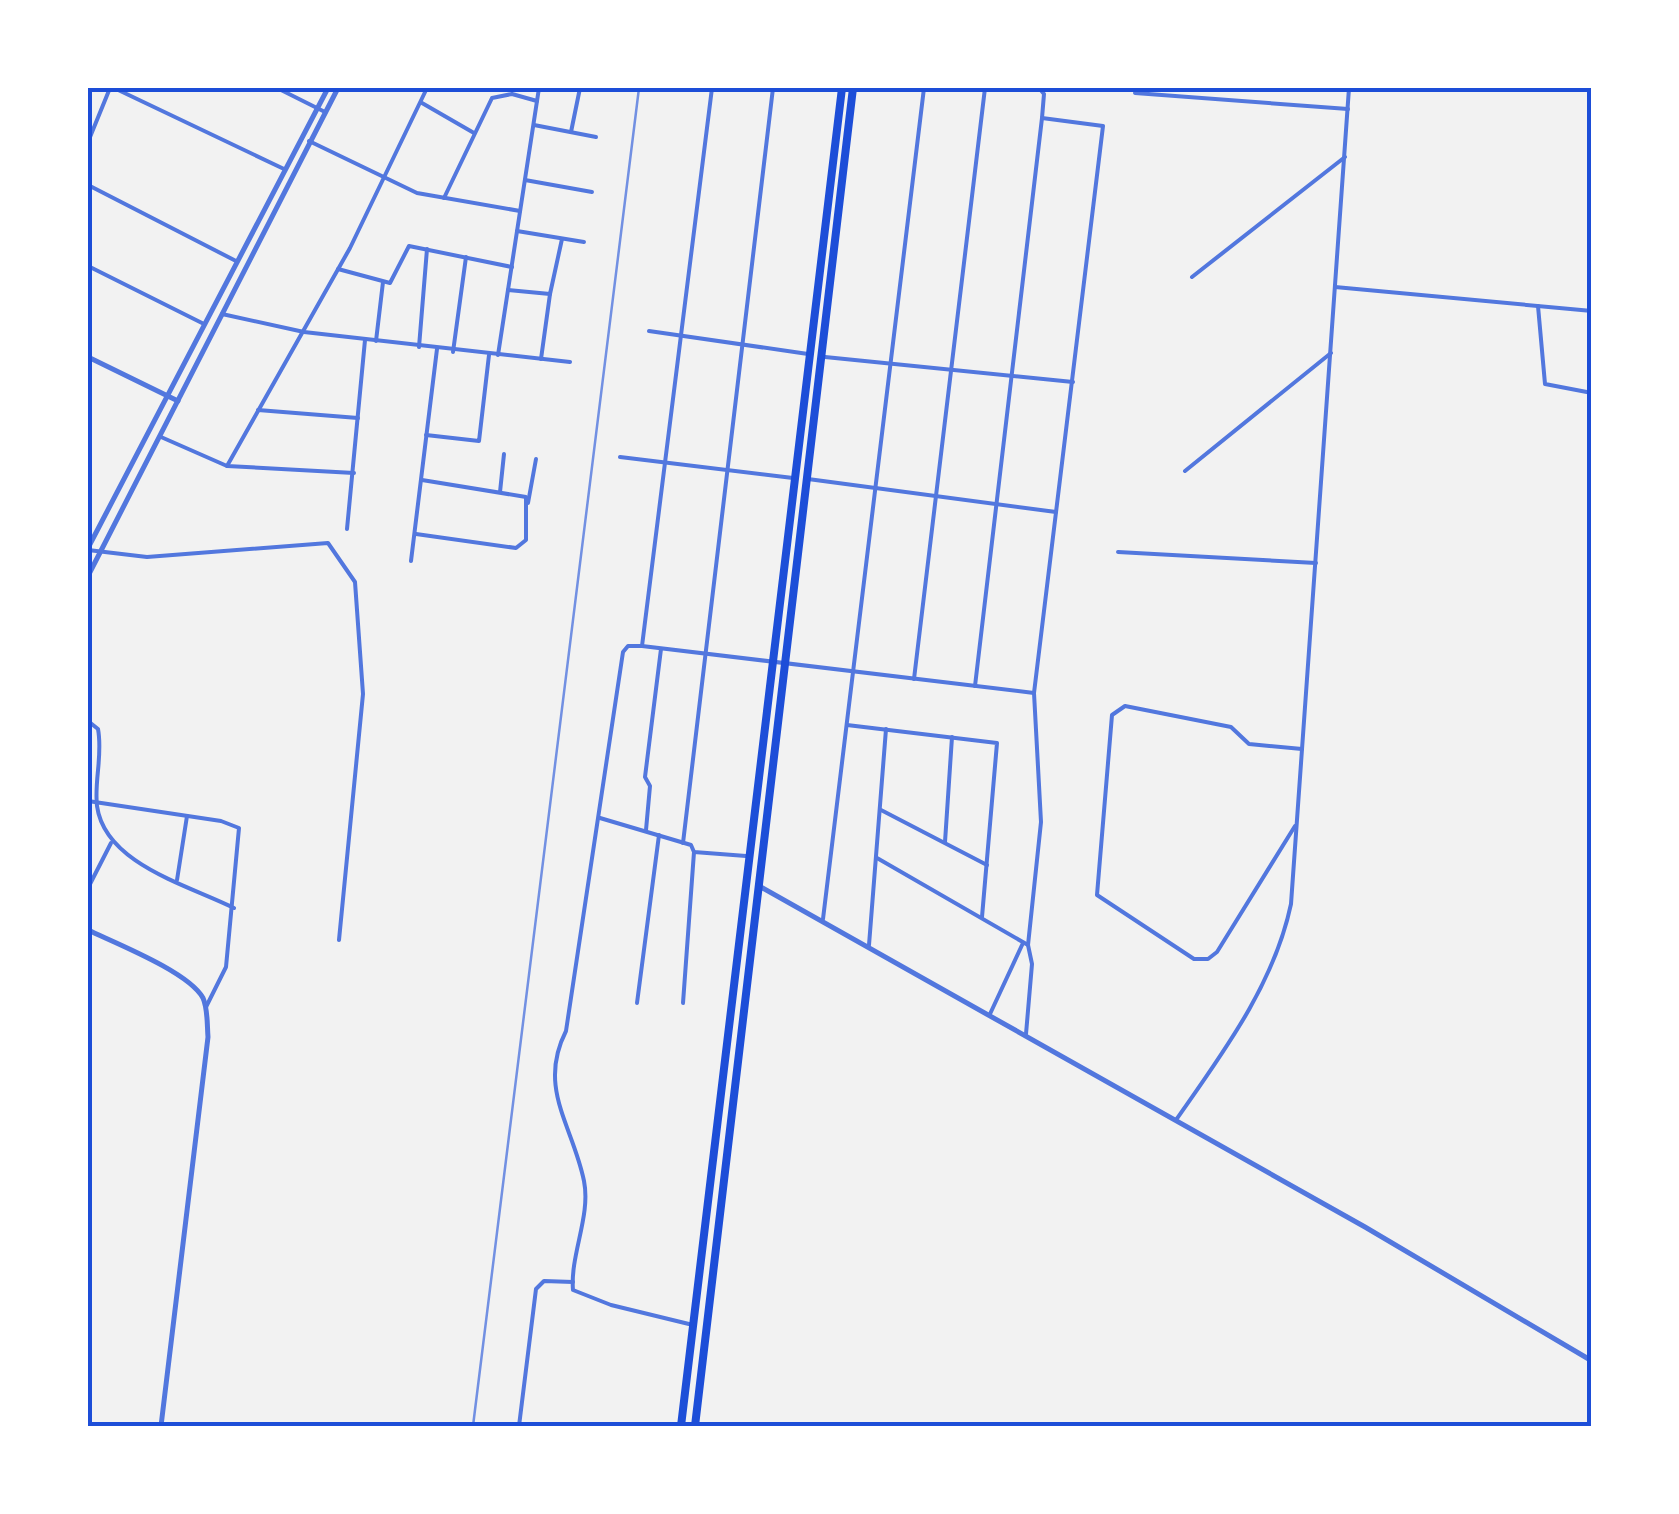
<svg xmlns="http://www.w3.org/2000/svg" width="1679" height="1514" font-family="'DM Sans',sans-serif">
<rect width="100%" height="100%" fill="#f2f2f2"/>
<g fill="none" stroke-linecap="round" stroke-linejoin="round">
<g stroke="#5277de" stroke-width="4">
<polyline points="114,88 284,169"/>
<polyline points="277,88 325,112"/>
<polyline points="712,88 642,646 1034,693"/>
<polyline points="1135,93 1348,109"/>
<polyline points="422,103 474,133"/>
<polyline points="534,125 596,137"/>
<polyline points="571,132 580,88"/>
<polyline points="309,141 417,193 520,211"/>
<polyline points="88,142 110,88"/>
<polyline points="525,180 592,192"/>
<polyline points="88,185 236,261"/>
<polyline points="444,198 492,98 512,94 537,101"/>
<polyline points="517,231 584,242"/>
<polyline points="88,266 204,324"/>
<polyline points="338,269 390,283 409,246 512,267"/>
<polyline points="1192,277 1345,157"/>
<polyline points="1335,287 1592,311"/>
<polyline points="508,290 550,294 562,239"/>
<polyline points="1538,306 1545,384 1592,393"/>
<polyline points="222,314 304,332 570,362"/>
<polyline points="649,331 808,354"/>
<polyline points="376,341 383,282"/>
<polyline points="419,347 427,249"/>
<polyline points="453,352 466,257"/>
<polyline points="498,355 539,88"/>
<polyline points="825,357 1073,382"/>
<polyline points="541,359 550,294"/>
<polyline points="258,410 358,418"/>
<polyline points="426,435 479,441 489,355"/>
<polyline points="161,437 227,466 354,473"/>
<polyline points="620,457 793,478"/>
<polyline points="227,466 350,248 427,88"/>
<polyline points="1185,471 1331,353"/>
<polyline points="808,479 1056,512"/>
<polyline points="500,492 504,454"/>
<polyline points="528,503 536,459"/>
<polyline points="347,529 365,340"/>
<polyline points="416,534 516,548 526,540 526,497 422,480"/>
<polyline points="88,550 147,557 328,543 355,582 363,694 339,940"/>
<polyline points="1118,552 1316,563"/>
<polyline points="411,561 437,349"/>
<path d="M 642,646 L 628,646 L 623,652 L 566,1031 C 537,1088 573,1126 584,1181 C 591,1216 570,1255 573,1290 L 611,1305 L 693,1325"/>
<polyline points="914,679 985,88"/>
<polyline points="975,686 1042,118 1044,94 1039,88"/>
<path d="M 88,721 L 98,729 C 103,755 94,781 97,806 C 105,864 188,885 234,908"/>
<polyline points="847,725 997,743 982,917"/>
<polyline points="88,801 221,821 239,828 226,967 206,1007"/>
<polyline points="881,810 987,865"/>
<polyline points="600,818 691,845 694,852 746,856"/>
<polyline points="1295,826 1217,952 1208,959 1194,959 1097,895 1112,715 1125,706 1231,727 1249,744 1302,749"/>
<polyline points="646,830 650,786 645,777 661,649"/>
<polyline points="945,842 952,737"/>
<polyline points="683,843 773,88"/>
<polyline points="877,858 1028,945"/>
<polyline points="177,880 187,816"/>
<polyline points="88,888 111,843"/>
<polyline points="823,919 924,88"/>
<polyline points="869,945 886,729"/>
<polyline points="637,1003 659,835"/>
<polyline points="683,1003 694,852"/>
<polyline points="990,1014 1023,943"/>
<polyline points="1026,1034 1032,964 1028,945 1041,822 1034,693 1103,126 1042,118"/>
<path d="M 1176,1120 C 1222,1054 1274,985 1291,904 L 1349,88"/>
<polyline points="519,1426 536,1289 544,1281 573,1282"/>
</g>
<g stroke="#5277de" stroke-width="5">
<polyline points="88,357 178,401"/>
<polyline points="88,548 328,88"/>
<polyline points="88,576 338,88"/>
<polyline points="759,886 1365,1227 1592,1361"/>
<path d="M 88,930 C 115,943 189,972 203,998 C 208,1009 207,1025 208,1037 L 161,1426"/>
</g>
<g stroke="#1d4ed8" stroke-width="8">
<polyline points="681,1426 842,88"/>
<polyline points="695,1426 853,88"/>
</g>
<polyline stroke="#7290e2" stroke-width="2.5" points="473,1426 639,88"/>
</g>
<rect width="1679" height="1514" fill="none" stroke="#ffffff" stroke-width="180"/>
<rect x="90" y="90" width="1499" height="1334" fill="none" stroke="#1d4ed8" stroke-width="4"/>
</svg>
